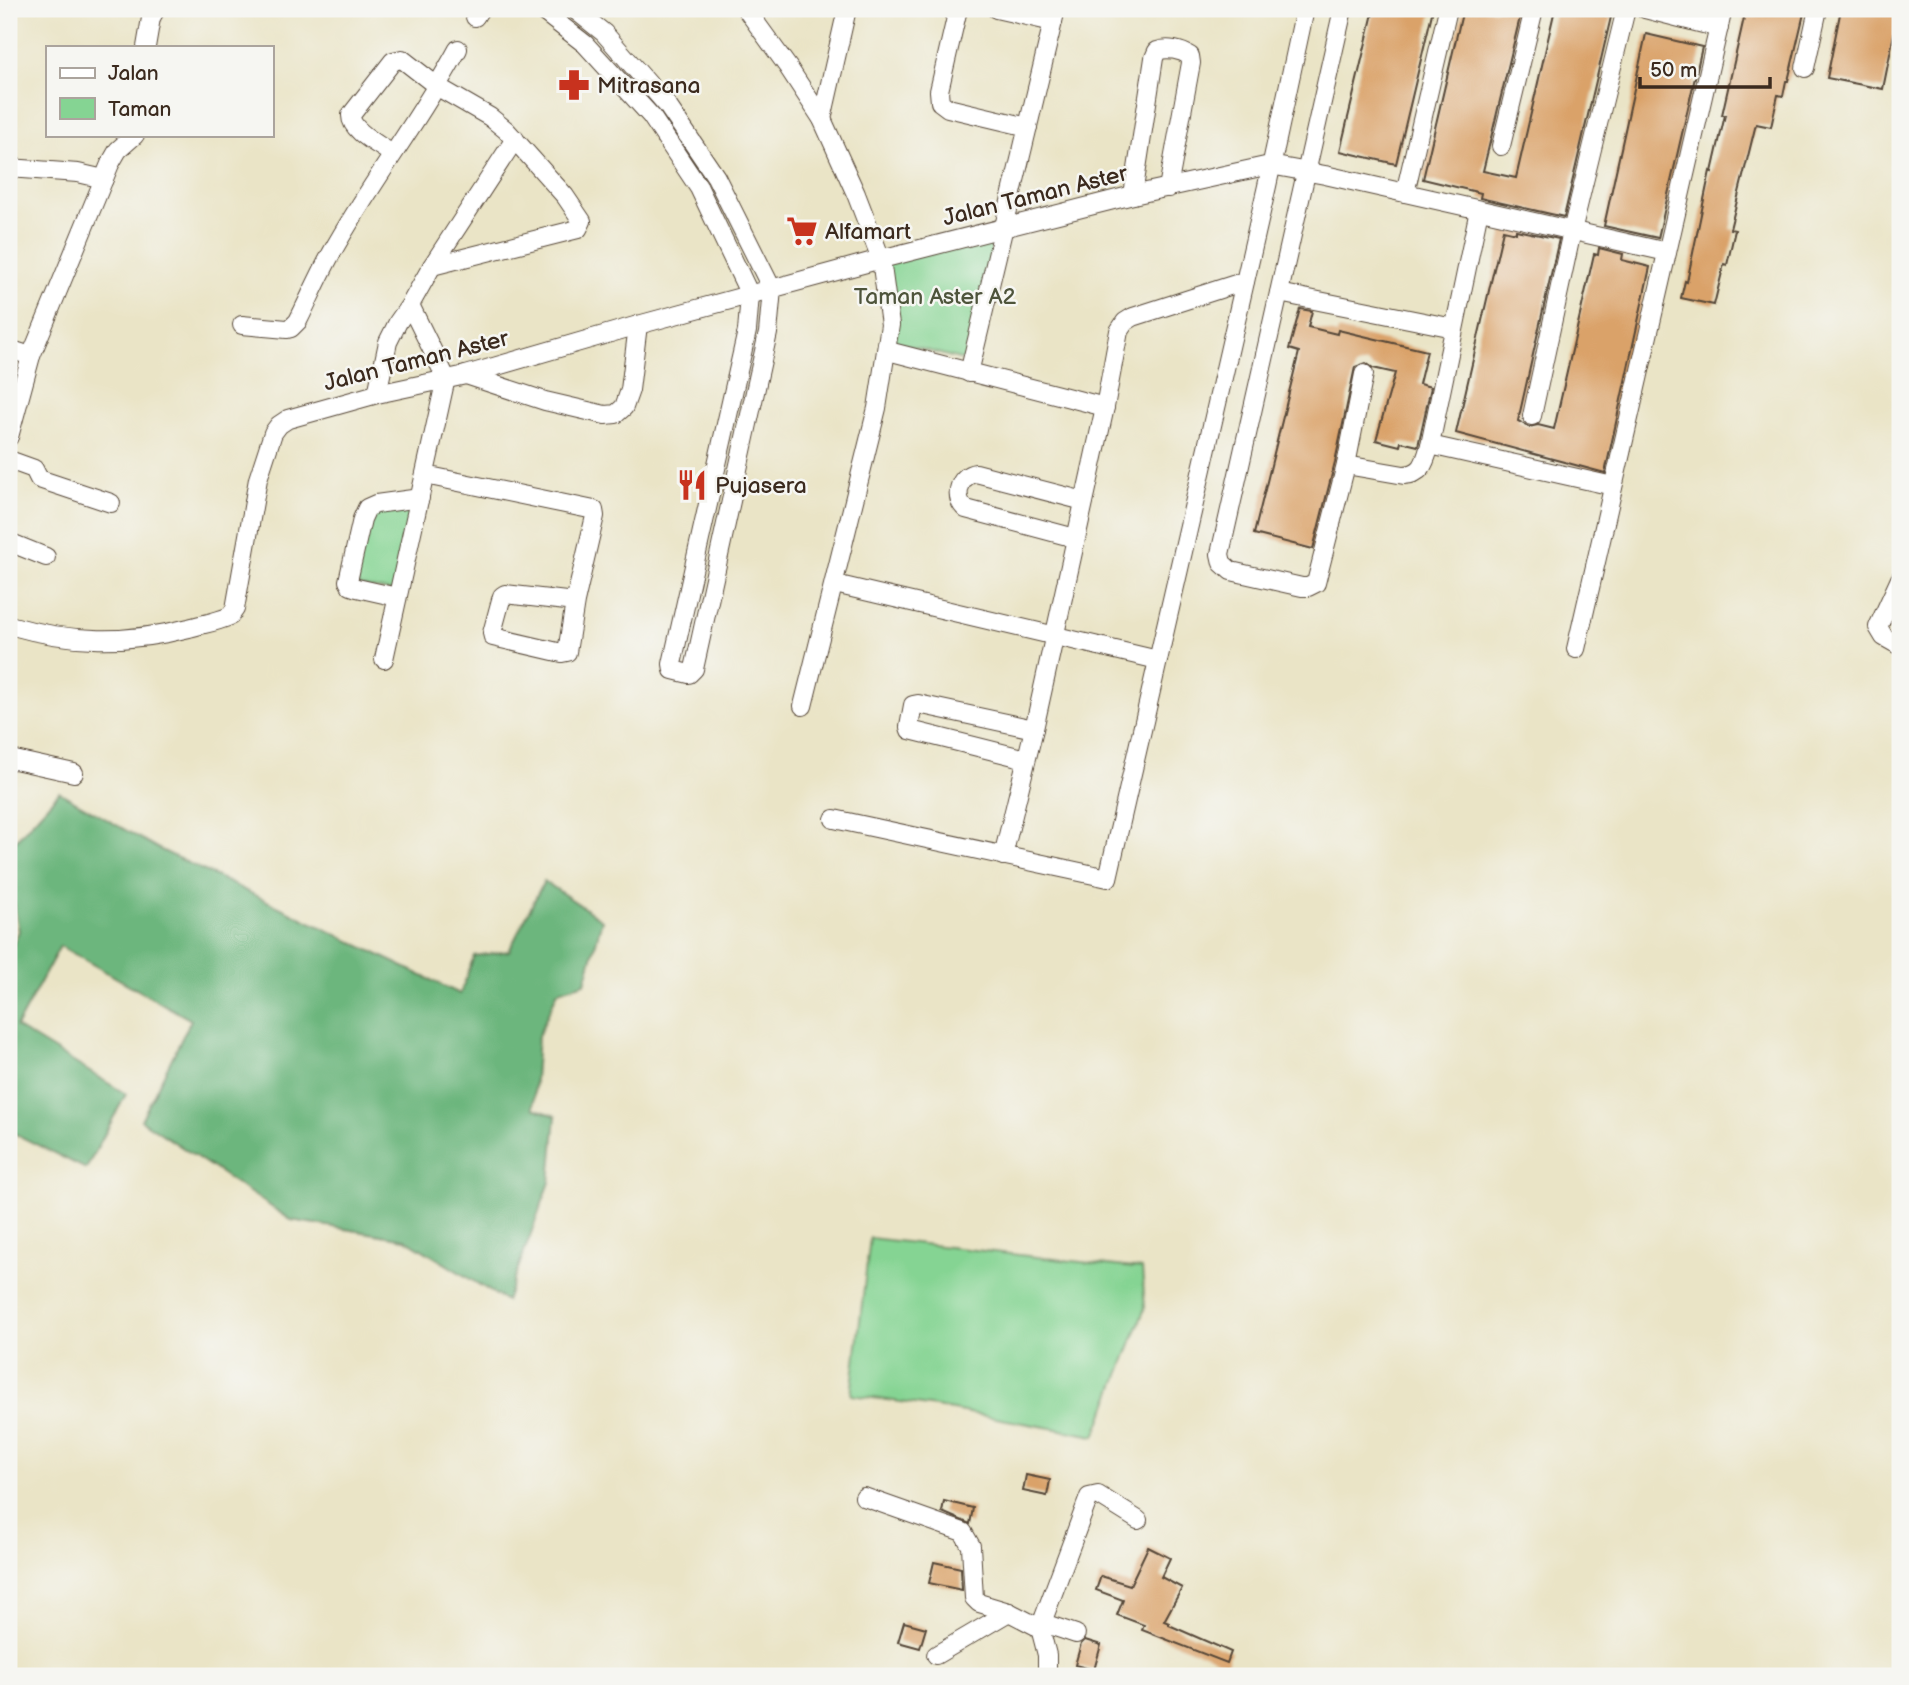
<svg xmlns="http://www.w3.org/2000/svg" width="1909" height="1685" font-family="'Balsamiq Sans',sans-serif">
<rect width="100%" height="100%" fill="#f6f6f2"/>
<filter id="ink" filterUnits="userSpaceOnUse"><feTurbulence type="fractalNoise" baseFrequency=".0143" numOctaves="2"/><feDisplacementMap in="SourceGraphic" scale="14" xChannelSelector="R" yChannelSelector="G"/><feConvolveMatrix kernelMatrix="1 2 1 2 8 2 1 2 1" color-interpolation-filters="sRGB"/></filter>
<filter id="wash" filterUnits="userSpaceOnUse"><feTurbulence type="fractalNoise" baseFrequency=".00686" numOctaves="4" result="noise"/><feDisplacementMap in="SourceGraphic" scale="28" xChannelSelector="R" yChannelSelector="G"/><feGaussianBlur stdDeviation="1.57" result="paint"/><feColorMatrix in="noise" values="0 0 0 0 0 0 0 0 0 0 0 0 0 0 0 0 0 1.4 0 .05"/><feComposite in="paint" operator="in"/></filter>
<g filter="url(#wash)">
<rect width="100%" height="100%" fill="#eae4c6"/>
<g fill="#85d493" stroke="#607f58" stroke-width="2">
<polygon points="1000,229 967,361 891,341 884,262"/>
<polygon points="416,501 395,592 359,586 353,573 368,511"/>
<polygon points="870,1238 1142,1269 1145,1308 1095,1436 936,1407 851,1395"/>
</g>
<polygon fill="#6cb67d" stroke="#54704e" stroke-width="2" points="59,792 159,849 460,994 474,956 509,951 544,881 602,920 585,983 558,991 538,1036 533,1108 556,1116 550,1182 506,1301 405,1239 291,1220 141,1120 191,1020 60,946 16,1027 126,1094 86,1169 9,1131 9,954 19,931 9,878 9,848"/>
<g id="blocks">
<g fill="#daa269">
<polygon points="1374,9 1433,9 1396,164 1340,151"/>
<polygon points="1463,9 1522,9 1483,171 1516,178 1555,9 1577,9 1611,17 1564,217 1480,198 1481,193 1423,179"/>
<polygon points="1746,9 1805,9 1788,81 1786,81 1783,96 1778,95 1771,127 1756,124 1730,229 1735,230 1727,265 1724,264 1714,305 1681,298 1685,281 1687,282 1706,190 1710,171 1712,172 1725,115 1722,115"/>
<polygon points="1841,9 1899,9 1883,89 1827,78"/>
<polygon points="1646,34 1702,47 1658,238 1604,226"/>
<polygon points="1503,230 1516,233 1516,230 1559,239 1518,421 1529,427 1538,425 1554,429 1594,254 1598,255 1599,248 1623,254 1622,260 1650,267 1605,473 1456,433"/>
<polygon points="1300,309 1312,311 1308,327 1337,334 1338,330 1427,351 1419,384 1431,387 1418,446 1401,442 1400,446 1376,440 1395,373 1373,368 1366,363 1355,367 1335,462 1313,549 1254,534 1299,352 1289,349"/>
<polygon points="1026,1475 1050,1480 1047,1496 1023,1491"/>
<polygon points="944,1501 973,1508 970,1524 942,1512"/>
<polygon points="1148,1547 1170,1558 1161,1577 1182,1588 1164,1621 1169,1623 1169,1625 1231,1652 1227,1663 1142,1630 1144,1625 1117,1615 1123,1600 1096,1590 1101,1576 1130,1585"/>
<polygon points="934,1562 961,1568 962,1590 929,1583"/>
<polygon points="904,1622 926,1628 920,1648 898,1642"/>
<polygon points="1085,1640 1101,1645 1094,1670 1075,1665 1081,1644"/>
</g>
</g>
</g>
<g filter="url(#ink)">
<use href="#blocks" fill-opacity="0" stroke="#554637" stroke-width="2"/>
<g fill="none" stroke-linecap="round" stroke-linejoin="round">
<defs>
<g id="street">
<polyline points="540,9 585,44 651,116 699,188 750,295 747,331 672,664 673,670 689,674 694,669 768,333 772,289 716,177 667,105 604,33 574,9"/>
<polyline points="746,9 788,67 822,119 856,194 881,259 890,325 877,408 803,706"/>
<polyline points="958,9 939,91 940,102 948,108 1028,127"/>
<polyline points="996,9 1053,22"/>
<polyline points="1343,9 1220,554 1222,563 1231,571 1302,587 1308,587 1316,583 1346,465 1364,374"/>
<polyline points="1645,9 1719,28"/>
<polyline points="475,17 480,9"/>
<polyline points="146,47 151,18 156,9"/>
<polyline points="1805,68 1818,9"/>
<polyline points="822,119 847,9"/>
<polyline points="1501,146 1534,9"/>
<path d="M 392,154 C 380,145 350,131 351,115 L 393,61 L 402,59 L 438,87 L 490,117 L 506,130 L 565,196 L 582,221 L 578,229 L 432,266"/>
<polyline points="9,168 78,173 104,179"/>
<polyline points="1405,193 1448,9"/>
<path d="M 1133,195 L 1154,58 L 1157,51 C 1167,47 1181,50 1190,56 L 1191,63 L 1168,188"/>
<polyline points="1279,293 1454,328"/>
<path d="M 242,325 L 287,329 L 291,328 L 298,321 C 309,299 319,276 331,254 C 370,183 420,120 458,49"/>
<polyline points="9,349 31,356"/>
<polyline points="888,351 1105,407"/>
<polyline points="969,373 1056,9"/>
<polyline points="466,375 545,401 605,415 616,414 624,407 630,390 638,325"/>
<polyline points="377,394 388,342 398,322 410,305 432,266 515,139"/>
<polyline points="1532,416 1572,231 1626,9"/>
<polyline points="9,437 31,356 110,164 118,150 135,135"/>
<polyline points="1430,445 1613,486"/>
<polyline points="9,460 34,469 39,479 111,503"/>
<path d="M 1346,465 L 1404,475 C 1423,474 1425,462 1430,445 L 1479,210"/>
<polyline points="425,475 594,510 595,516 575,602 567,652 562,653 493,637 492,633 502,596 505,594 575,602"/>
<path d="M 1075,538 L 966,509 C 953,499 958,475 976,473 L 1084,501"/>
<polyline points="9,542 46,557"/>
<polyline points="1900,579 1878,627 1884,637 1900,646"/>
<polyline points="835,584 1158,660"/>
<polyline points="397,597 357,588 351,586 348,581 362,519 367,508 376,504 420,498"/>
<path d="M 9,625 C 71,643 127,644 189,628 C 203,624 217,622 230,616 L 235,609 L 258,479 L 273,433 L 279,425 L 288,419 L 377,394 L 466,375 L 638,325 L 881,259 L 1133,195 L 1270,165 L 1325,175 L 1667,252"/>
<polyline points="1576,649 1723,9"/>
<polyline points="384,659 446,378 410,305"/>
<polyline points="1026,759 910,730 909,727 913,705 918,704 1034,729"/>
<polyline points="9,761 15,760 74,773"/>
<polyline points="834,819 1108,878 1267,186 1305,9"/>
<polyline points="1003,856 1034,729 1105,407 1119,331 1125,322 1133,317 1245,281"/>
<polyline points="864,1497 963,1532 971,1546 974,1598 979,1603 1009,1612 1040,1628 1047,1655 1047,1676"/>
<polyline points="1043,1623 1076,1634"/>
<polyline points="1040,1628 1089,1497 1098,1495 1138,1520"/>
<polyline points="936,1655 1009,1612"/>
</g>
</defs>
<use href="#street" stroke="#554637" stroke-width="20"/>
<use href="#street" stroke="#fff" stroke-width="18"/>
</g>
</g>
<defs>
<symbol id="pharmacy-bare" viewBox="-9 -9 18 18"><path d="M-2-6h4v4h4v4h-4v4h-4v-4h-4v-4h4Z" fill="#c8321e" stroke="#f6f6f2" stroke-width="2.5" paint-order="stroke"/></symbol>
<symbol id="supermarket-bare" viewBox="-9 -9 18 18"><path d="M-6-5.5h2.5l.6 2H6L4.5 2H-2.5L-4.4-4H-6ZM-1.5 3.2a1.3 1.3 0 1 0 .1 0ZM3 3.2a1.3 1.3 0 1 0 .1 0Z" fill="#c8321e" stroke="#f6f6f2" stroke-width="2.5" paint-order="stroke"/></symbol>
<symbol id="restaurant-bare" viewBox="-9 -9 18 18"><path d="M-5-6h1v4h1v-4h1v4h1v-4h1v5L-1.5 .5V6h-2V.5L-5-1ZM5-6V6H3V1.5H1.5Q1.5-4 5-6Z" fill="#c8321e" stroke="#f6f6f2" stroke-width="2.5" paint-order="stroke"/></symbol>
</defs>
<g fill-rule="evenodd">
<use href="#pharmacy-bare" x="552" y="63" width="44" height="44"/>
<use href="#supermarket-bare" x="780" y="209" width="44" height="44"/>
<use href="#restaurant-bare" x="670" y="463" width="44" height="44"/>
</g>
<g text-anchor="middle" stroke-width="5" stroke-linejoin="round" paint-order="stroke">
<g font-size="23" fill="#3b2a1e" stroke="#f6f6f2" text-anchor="start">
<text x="597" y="93">Mitrasana</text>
<text x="825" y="239">Alfamart</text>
<text x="715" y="493">Pujasera</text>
</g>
<g font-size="23" fill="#3b2a1e" stroke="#f6f6f2">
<text transform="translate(1035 195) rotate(-14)" y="8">Jalan Taman Aster</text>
<text transform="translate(416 360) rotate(-14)" y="8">Jalan Taman Aster</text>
</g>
<g font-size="23" fill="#4e543b" stroke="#f6f6f2">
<text x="935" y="304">Taman Aster A2</text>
</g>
</g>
<rect width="1909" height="1685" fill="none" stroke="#f6f6f2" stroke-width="35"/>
<rect x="46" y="46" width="228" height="91" fill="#f6f6f2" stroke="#aba49d" stroke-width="2"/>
<rect x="60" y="68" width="35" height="10" fill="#ffffff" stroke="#aba49d" stroke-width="2"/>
<text x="108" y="80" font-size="21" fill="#3b2a1e">Jalan</text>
<rect x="60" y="98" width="35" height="21" fill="#85d493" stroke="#aba49d" stroke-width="2"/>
<text x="108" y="116" font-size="21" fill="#3b2a1e">Taman</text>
<path d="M1640 77v10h130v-10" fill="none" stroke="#3b2a1e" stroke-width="3.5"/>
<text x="1650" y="77" font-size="21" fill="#3b2a1e" stroke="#f6f6f2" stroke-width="5" paint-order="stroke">50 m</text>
</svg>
